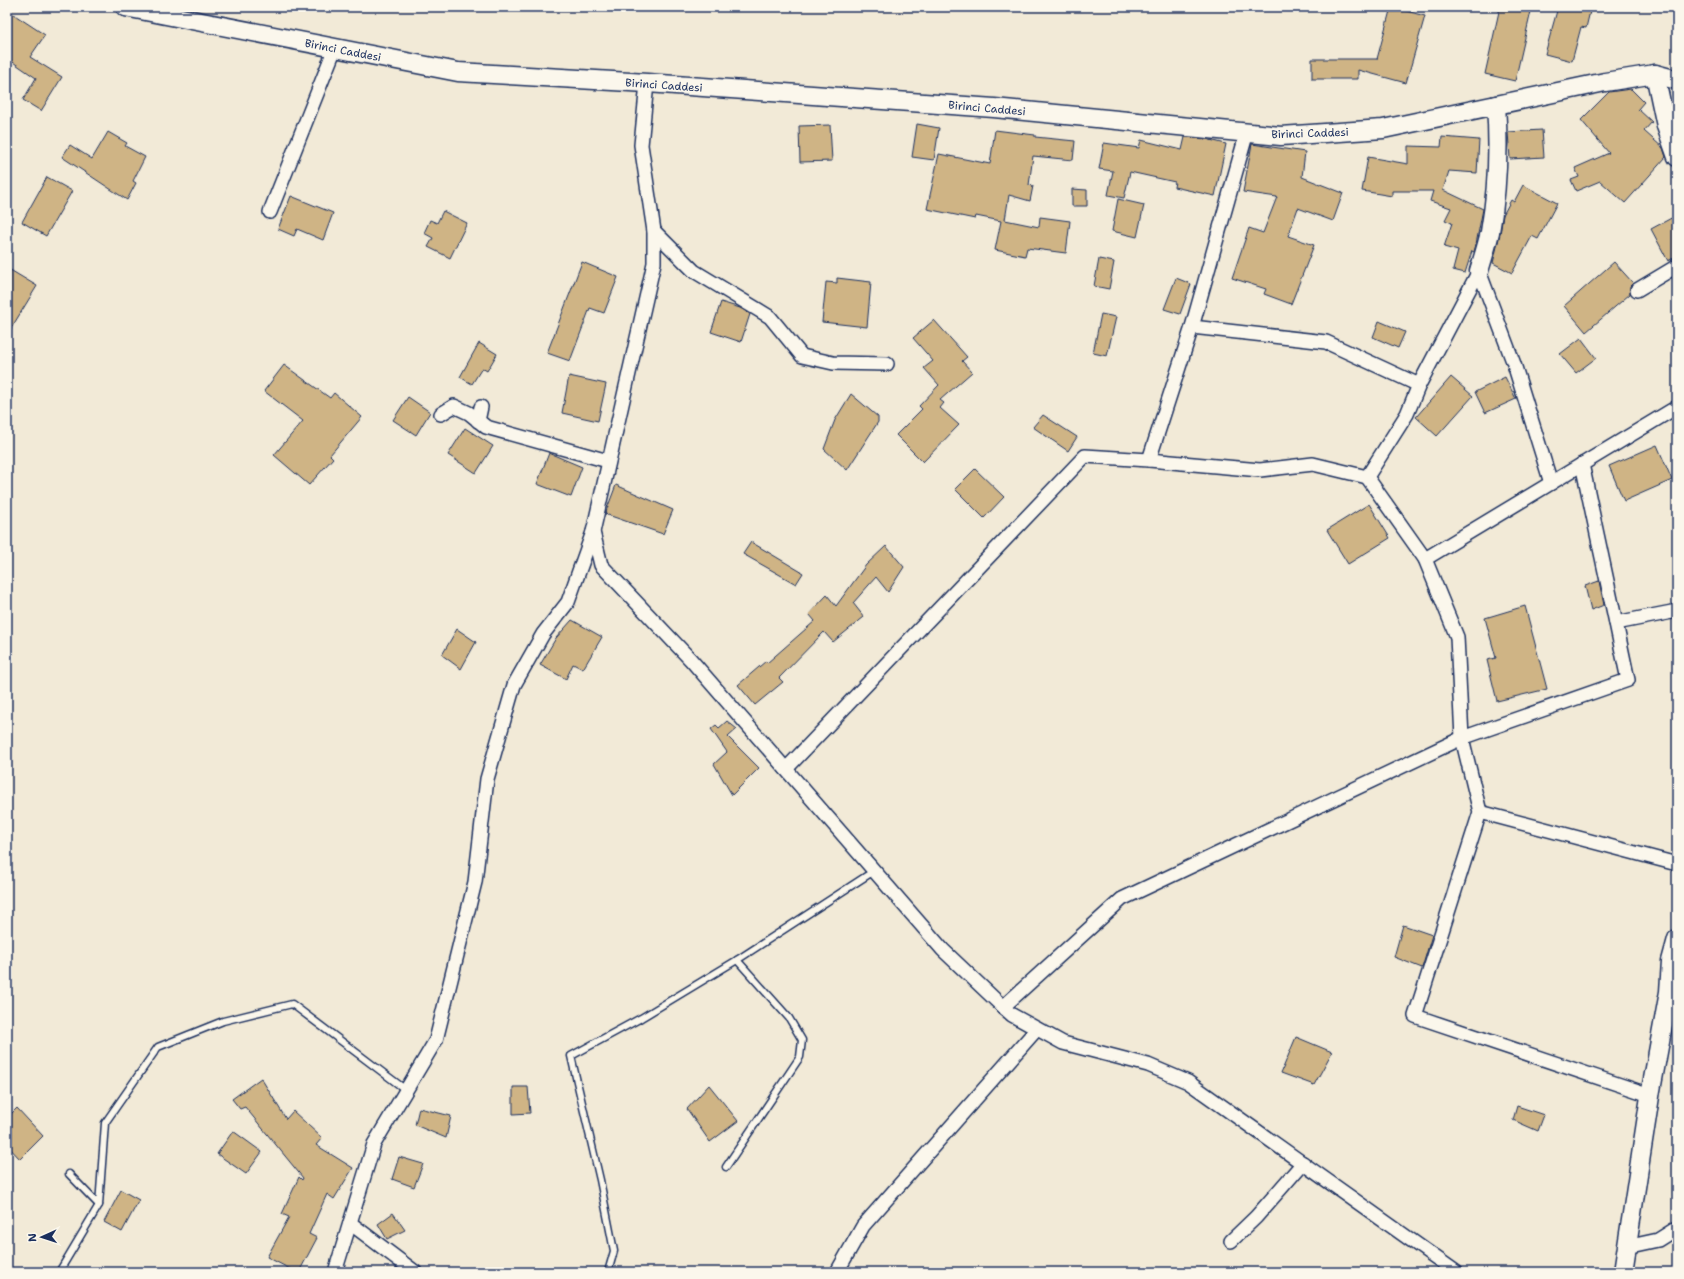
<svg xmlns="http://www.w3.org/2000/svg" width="1684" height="1279" font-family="'Shantell Sans',sans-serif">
<rect width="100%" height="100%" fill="#f2ead7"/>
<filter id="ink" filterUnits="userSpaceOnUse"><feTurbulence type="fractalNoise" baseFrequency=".025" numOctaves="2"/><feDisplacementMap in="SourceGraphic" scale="8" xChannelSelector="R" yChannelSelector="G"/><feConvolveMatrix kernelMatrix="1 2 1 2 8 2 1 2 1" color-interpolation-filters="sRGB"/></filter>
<g filter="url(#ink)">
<g fill="#cfb485" stroke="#1b2f5e">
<polygon points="1391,7 1425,16 1406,83 1358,70 1358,79 1312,79 1312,59 1377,59"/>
<polygon points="1500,7 1532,7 1515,81 1485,74"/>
<polygon points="1558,7 1591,7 1586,28 1581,27 1572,61 1545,54"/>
<polygon points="7,10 45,35 30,57 62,77 41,111 23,100 36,78 7,58"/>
<polygon points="1631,89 1644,102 1638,109 1652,122 1644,131 1663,148 1666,157 1625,203 1600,181 1576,191 1571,180 1579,177 1575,168 1609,153 1581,120 1609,92"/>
<polygon points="917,124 939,128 934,160 912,157"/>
<polygon points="830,125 832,161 800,162 799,126"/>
<polygon points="995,130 1035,135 1035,137 1075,141 1073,160 1033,156 1029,185 1033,186 1030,201 1009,195 1005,220 1039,227 1040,217 1070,221 1066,253 1027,248 1025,256 995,250 1001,221 976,216 975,219 927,209 939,154 990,164"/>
<polygon points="1542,130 1544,157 1510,159 1508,132"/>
<polygon points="108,132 127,143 125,146 145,157 133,181 136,183 127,200 62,157 70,145 92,159"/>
<polygon points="1185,137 1206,139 1226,144 1215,196 1174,187 1175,182 1130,172 1124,198 1108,195 1113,171 1099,169 1104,143 1139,148 1141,140 1182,150"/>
<polygon points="1442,137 1479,140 1477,173 1449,171 1443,190 1483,209 1476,244 1474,252 1472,251 1465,273 1453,270 1458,251 1444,247 1452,223 1445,220 1451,208 1430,201 1433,191 1392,191 1392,196 1362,191 1368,157 1408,164 1408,146 1441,147"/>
<polygon points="1252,144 1305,152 1302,177 1343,193 1333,221 1298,208 1288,236 1314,245 1291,304 1264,294 1266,289 1232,278 1249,228 1263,233 1277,197 1243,192"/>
<polygon points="47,177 72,191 46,236 22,222"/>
<polygon points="1523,185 1557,203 1538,239 1532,236 1512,273 1493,263 1500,234 1503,215 1511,200 1514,202"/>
<polygon points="1072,189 1087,190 1087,206 1072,206"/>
<polygon points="291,196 333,213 323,240 297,229 294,236 278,229"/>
<polygon points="1118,199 1144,205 1137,237 1112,231"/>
<polygon points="443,211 467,223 450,258 428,247 433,238 424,233 430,220 437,223"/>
<polygon points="1677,215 1677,256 1668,261 1651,229"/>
<polygon points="1099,259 1114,262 1109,289 1094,286"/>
<polygon points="582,262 618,277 604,313 590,308 570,361 547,353"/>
<polygon points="1614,262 1633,283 1630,286 1630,294 1586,332 1564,306"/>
<polygon points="7,268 37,286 7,335"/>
<polygon points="837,278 871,282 867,327 822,322 826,282 837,283"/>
<polygon points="1176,278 1191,284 1180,314 1164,309"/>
<polygon points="721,302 740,308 750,314 741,342 711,332"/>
<polygon points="1101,314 1116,317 1107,356 1093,353"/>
<polygon points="934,320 967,357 962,361 972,372 940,400 944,403 940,408 959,425 923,462 896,435 922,409 919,406 939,385 924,368 933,361 913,338"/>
<polygon points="1379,321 1405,332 1398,348 1373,337"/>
<polygon points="1581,338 1596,358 1576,373 1560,354"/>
<polygon points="479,343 497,354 487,371 482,368 472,384 460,377"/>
<polygon points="284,365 330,398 334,393 362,417 330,455 333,458 309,485 274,455 303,421 264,391"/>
<polygon points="569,376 606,384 598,421 562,413"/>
<polygon points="1451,377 1473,396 1437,436 1416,417"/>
<polygon points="1505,377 1516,399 1485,413 1475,392"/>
<polygon points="851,394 878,417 878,422 847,470 824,449 835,420"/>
<polygon points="408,397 430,412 416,435 393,420"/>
<polygon points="1043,415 1077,437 1068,451 1033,427"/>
<polygon points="465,428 493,446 476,473 448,455"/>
<polygon points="1657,445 1672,480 1624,501 1609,466"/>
<polygon points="549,453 582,467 571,497 537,484"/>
<polygon points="975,469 1004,497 984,518 955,489"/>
<polygon points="616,485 673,510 663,534 605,514"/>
<polygon points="1369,504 1390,538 1348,564 1327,530"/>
<polygon points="751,542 803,573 796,584 743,554"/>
<polygon points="886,546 904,567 888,592 876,577 853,603 864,617 833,642 824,632 779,678 783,682 755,705 738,685 766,661 767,663 815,621 809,614 827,595 836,606 866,565"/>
<polygon points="1599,581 1604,605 1591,610 1585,586"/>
<polygon points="1525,606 1547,689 1497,701 1487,660 1496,658 1485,618"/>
<polygon points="572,620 602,637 583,669 573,664 566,679 540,665 556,638"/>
<polygon points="457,629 476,642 461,669 442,655"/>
<polygon points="727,721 737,729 728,737 759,768 732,795 714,764 727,752 711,729 716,725 719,728"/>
<polygon points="1403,925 1432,935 1422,968 1394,957"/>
<polygon points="1296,1037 1332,1052 1314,1085 1281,1073"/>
<polygon points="261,1078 286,1119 293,1111 322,1138 316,1145 353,1168 334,1199 327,1194 309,1234 317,1238 299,1272 296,1272 267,1257 289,1217 282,1214 299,1177 302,1180 303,1178 245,1107 240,1109 232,1099"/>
<polygon points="709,1085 738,1121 710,1142 687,1109"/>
<polygon points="513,1087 528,1087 530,1113 513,1114"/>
<polygon points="1517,1106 1544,1115 1538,1131 1513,1120"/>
<polygon points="17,1108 43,1136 20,1159 7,1145 7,1118"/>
<polygon points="419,1108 451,1116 446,1138 415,1125"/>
<polygon points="233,1131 262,1152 246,1174 217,1154"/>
<polygon points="399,1157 423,1164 414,1187 392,1179"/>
<polygon points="121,1190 139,1200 122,1232 104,1222"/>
<polygon points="393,1213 405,1230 387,1239 378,1224"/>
</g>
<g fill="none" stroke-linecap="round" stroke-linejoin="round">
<defs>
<g id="lane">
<polyline points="726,1167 800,1057 802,1040 789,1018 737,960"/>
<polyline points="69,1174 99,1205 105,1123 158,1047 223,1021 292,1004 406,1090"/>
<polyline points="59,1272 99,1205"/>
<polyline points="608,1272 614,1251 600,1180 571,1056 641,1018 737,960 874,871"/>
</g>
<g id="street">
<polyline points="647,83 641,145 654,231 654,263 593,532 601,565 691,660 943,950 1003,1007 1012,1015 1063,1043 1148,1065 1188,1082 1456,1272"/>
<polyline points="270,212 335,48"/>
<polyline points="654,231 694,271 770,317 802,356 833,363 887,364"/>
<polyline points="1479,271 1419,385 1407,414 1367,477 1425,559 1457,637 1462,738 1628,680 1616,623"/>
<polyline points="1479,271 1514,364 1551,483"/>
<polyline points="1637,290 1677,266"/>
<polyline points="1192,327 1326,342 1419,385"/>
<polyline points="441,414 454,406 469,413 486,427 608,461"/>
<polyline points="478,421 481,407"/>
<polyline points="1149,460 1192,327 1247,132"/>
<polyline points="1582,464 1616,623 1677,611"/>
<polyline points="1425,559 1677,407"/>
<polyline points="786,769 1085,456 1149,460 1260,470 1313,464 1367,477"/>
<polyline points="1480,812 1677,864"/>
<polyline points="1003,1007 1122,899 1462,738 1480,812 1415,1016 1650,1095"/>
<polyline points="350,1223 415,1272"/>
<polyline points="1231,1241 1256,1217 1303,1163"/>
<polyline points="1626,1247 1658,1240 1677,1228"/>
<polyline points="335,1272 374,1144 436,1040 475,882 487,779 514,685 543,634 568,602 593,532"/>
<polyline points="837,1272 863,1226 1037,1029"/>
</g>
<g id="secondary">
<polyline points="125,7 458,72 647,83 994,108 1281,136 1383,129 1605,82 1655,74 1677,80"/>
<polyline points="1655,74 1666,126 1677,157"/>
<path d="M 1479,271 C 1483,258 1487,245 1490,232 C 1497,192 1499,145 1496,105"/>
<polyline points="1623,1272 1651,1090 1669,992 1671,961 1677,939"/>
</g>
</defs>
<use href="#lane" stroke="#1b2f5e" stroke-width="9"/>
<use href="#street" stroke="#1b2f5e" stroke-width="16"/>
<use href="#secondary" stroke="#1b2f5e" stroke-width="21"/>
<use href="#lane" stroke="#fbf7ec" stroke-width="6"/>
<use href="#street" stroke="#fbf7ec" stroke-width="13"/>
<use href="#secondary" stroke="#fbf7ec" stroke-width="18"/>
</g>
</g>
<g text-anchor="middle" stroke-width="3" stroke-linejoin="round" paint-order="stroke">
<g font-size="11" fill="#1b2f5e" stroke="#fbf7ec">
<text transform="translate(343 50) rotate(11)" y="4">Birinci Caddesi</text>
<text transform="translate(664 85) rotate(4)" y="4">Birinci Caddesi</text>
<text transform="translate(987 108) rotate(5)" y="4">Birinci Caddesi</text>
<text transform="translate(1310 133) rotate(-2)" y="4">Birinci Caddesi</text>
</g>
</g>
<rect width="1684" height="1279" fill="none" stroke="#fbf7ec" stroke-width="24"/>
<rect x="12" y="12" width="1660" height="1255" fill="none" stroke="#1b2f5e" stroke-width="1.5" filter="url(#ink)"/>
<g transform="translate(42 1237) rotate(267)" stroke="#fbf7ec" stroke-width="3" paint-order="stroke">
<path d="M0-3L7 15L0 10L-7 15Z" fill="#1b2f5e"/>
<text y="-6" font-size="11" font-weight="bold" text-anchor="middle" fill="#1b2f5e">N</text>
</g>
</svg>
